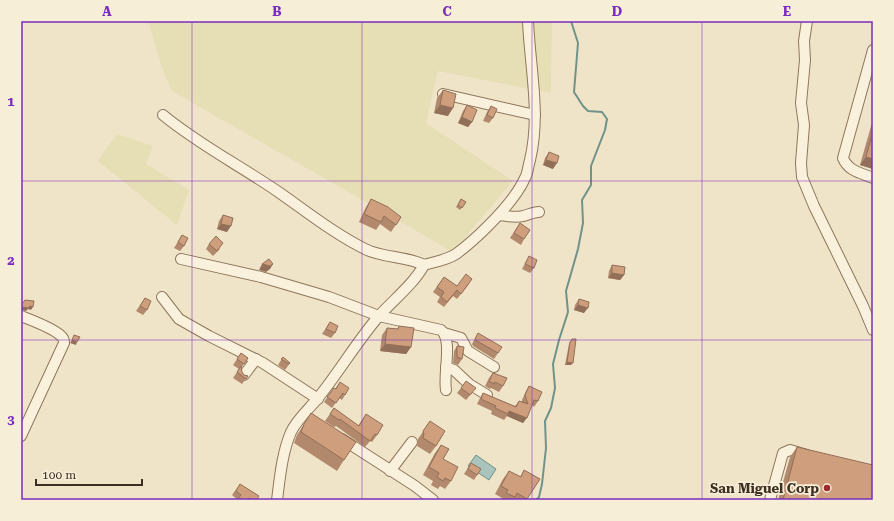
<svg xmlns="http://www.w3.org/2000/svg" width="894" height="521" font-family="'Roboto Serif',serif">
<rect width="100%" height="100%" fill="#f0e4c8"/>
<g fill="#e6deb5">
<polygon points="148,21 552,21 551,93 438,71 426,123 513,181 453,252 172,91 163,71"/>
<polygon points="117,134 153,146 146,164 189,190 177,225 98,161"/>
</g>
<polygon fill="#a9c4bc" stroke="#6f938a" points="476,455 496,469 489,480 468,466"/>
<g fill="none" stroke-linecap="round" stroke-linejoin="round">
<polyline stroke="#6f938a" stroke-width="2" points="536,500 539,497 542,484 546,448 545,421 551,408 555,388 553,364 559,340 568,312 566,291 578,249 583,223 582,200 591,185 591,166 605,130 607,119 602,112 588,111 583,106 574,92 578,43 571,21"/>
<defs>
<g id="minor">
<polyline points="807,21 804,41 805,60 801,103 804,125 801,163 802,177 814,206 863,306 873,330"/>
<path d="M 873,50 L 843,158 C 848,171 861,173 873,178"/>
<polyline points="443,94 535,115"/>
<path d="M 163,115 C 198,144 239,165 277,191 C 306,211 333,233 365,249 C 382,258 407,256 424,265 C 434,262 447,260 456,254 C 467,246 478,236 488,226 C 502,212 517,196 525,178 C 528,173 528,166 530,160 C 541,114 530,68 528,21"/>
<path d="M 499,215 C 507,216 515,218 523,216 C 528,215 533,212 539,212"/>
<path d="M 181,259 L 261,277 L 329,297 L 379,316 L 441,330 C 453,340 443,374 446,390"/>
<polyline points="162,297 179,319 209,336 263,363 318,399"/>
<path d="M 21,316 C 31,320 56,329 62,337 C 64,339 64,340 64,343 L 21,436"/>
<polyline points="444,333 461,338 468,351 494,367"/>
<polyline points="446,367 454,370 469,384 487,395"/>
<polyline points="244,375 256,359"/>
<polyline points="342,439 415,486 433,500"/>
<polyline points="390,471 412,442"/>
<path d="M 277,500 C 280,477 282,453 291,432 C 297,419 309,409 318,398 C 339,372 356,343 378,317 C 393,300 413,285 424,265"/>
<polyline points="770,500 783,453 790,450 807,455"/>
</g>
</defs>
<use href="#minor" stroke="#8d765c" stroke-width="12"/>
<use href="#minor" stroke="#faf1dc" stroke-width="10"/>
</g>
<g fill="#b2896c">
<polygon points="443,90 448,116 434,113 437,98"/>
<polygon points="467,105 472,122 468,127 458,123 463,111"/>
<polygon points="491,106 493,118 489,123 483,121 487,112"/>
<polygon points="873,119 873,169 860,165"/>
<polygon points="549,152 553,169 543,165 545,158"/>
<polygon points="371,199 401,217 391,232 380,224 376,230 359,222 366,207"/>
<polygon points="461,199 466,202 460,210 456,207"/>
<polygon points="223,215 227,232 217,229 219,221"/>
<polygon points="520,223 524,239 521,245 510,238"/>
<polygon points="182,235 184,246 180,251 174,248"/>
<polygon points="209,244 220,249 213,256 206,249"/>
<polygon points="529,256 534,268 530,273 522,269"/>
<polygon points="612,265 624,275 620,280 608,278 609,271"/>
<polygon points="444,277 457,286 469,284 457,299 453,296 444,307 437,302 440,297 433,292"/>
<polygon points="145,298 147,310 143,315 136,311"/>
<polygon points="579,299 584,313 574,310 575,305"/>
<polygon points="330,322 335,333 331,338 322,334"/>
<polygon points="399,326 411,347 406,354 380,351 382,335 387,328 397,329"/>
<polygon points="478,333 498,353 494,359 473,346 472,344"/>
<polygon points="572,339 571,365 565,365 569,344"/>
<polygon points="457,346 462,359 458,365 453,363 454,351"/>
<polygon points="241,353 248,358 241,368 242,372 244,375 248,376 242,384 233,378 239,369 233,365"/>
<polygon points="283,357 290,363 285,370 278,365"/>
<polygon points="493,373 503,386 499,392 491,388 490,389 485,386 489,378"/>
<polygon points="340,382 345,395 342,400 339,398 332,408 324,402 334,388 335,389"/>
<polygon points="529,386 538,401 534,407 532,405 523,423 507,416 504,420 491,414 492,411 477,404 480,398 483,393 515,406 519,401 522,402 522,400 526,391"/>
<polygon points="461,388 472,393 466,400 457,393"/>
<polygon points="334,408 358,426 366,414 377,435 372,442 370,441 365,447 336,426 334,427 325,421"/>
<polygon points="311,413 344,460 337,471 294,443 297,435"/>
<polygon points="430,421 436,446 430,454 417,446 418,442 418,439"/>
<polygon points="441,445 443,459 451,481 445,489 440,486 438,489 431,485 433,481 423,475 435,453"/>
<polygon points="797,447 873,500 778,500 790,457"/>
<polygon points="471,463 481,469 474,480 464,474"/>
<polygon points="524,470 540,479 526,500 501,500 502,498 495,494 503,479 509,471 520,477"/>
<polygon points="240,484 256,500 237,500 238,500 232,495"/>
</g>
<g fill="#916f58">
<polygon points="440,105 453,108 448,116 434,113"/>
<polygon points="462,117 472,122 468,127 458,123"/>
<polygon points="866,157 873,159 873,169 860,165"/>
<polygon points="546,160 557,163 553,169 543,165"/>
<polygon points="221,224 231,226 227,232 217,229"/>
<polygon points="262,264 273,264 270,269 266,272 259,270"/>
<polygon points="612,273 624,275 620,280 608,278"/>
<polygon points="578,305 588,308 584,313 574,310"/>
<polygon points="30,306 33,307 31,310 28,309 26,311 21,310 21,307 22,307"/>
<polygon points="72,340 77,342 76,345 70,343"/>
<polygon points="385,344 411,347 406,354 380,351"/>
<polygon points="567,362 573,363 571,365 565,365"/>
<polygon points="509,411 527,418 523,423 507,416"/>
</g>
<g fill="#cf9f7d" stroke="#916f58">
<polygon points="443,90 456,94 453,108 440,105"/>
<polygon points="467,105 477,110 472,122 462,117"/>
<polygon points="491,106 497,109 493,118 487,115"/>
<polygon points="873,131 873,159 866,157"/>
<polygon points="549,152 559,156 557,163 546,160"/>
<polygon points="371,199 388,207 401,217 396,225 384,216 381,222 364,214"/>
<polygon points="461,199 466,202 462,208 458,205"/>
<polygon points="223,215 233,218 231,226 221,224"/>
<polygon points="520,223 530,230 524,239 514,233"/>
<polygon points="182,235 188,238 184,246 178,242"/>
<polygon points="216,236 223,243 217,251 209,244"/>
<polygon points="529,256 537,260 534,268 525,264"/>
<polygon points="269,259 273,264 270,266 262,264"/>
<polygon points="612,265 625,267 624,275 612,273"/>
<polygon points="466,274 472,279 461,294 457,290 447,302 441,297 444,292 437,287 444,277 457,286"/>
<polygon points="145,298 151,301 147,310 140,306"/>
<polygon points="579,299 589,302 588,308 578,305"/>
<polygon points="25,300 34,301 33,307 30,306 28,308 22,307 21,307 21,305"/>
<polygon points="330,322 338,326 335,333 326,329"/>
<polygon points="399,326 414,328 411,347 385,344 387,328 398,329"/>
<polygon points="478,333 502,347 498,353 477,341 475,339"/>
<polygon points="74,335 80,337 77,342 72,340"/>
<polygon points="572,339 576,339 573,363 567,362 570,342"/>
<polygon points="457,346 464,347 462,359 457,357"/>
<polygon points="241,353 248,358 244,364 237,359"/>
<polygon points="283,357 290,363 289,364 281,359"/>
<polygon points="241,366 242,372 244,375 248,376 246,379 237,372"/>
<polygon points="493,373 507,378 503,386 495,382 494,384 489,381"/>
<polygon points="466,381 476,388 470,395 461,388"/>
<polygon points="340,382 349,388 345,395 343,393 336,403 327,397 334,388 336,389"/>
<polygon points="529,386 542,392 538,401 534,400 527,418 509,411 508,414 495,408 496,406 481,399 483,393 516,407 519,401 528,404 525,395"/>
<polygon points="334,408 359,426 366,414 383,425 377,435 375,434 370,441 340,419 339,420 330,414"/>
<polygon points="311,413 356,442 344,460 301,432 304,424"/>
<polygon points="430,421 445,431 436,446 423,438 424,434 423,431"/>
<polygon points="441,445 449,449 443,459 458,467 451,481 445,478 443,481 437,477 439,473 429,467"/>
<polygon points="797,447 873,465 873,500 783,500"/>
<polygon points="471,463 481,469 477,475 468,469"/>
<polygon points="524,470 540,479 527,499 517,493 515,497 506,493 508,490 501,486 509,471 521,477"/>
<polygon points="240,484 259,496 256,500 251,500 249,498 248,500 237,500 241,495 236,491"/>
</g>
<path fill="none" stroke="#7b2cbf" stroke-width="1" stroke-opacity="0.55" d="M 192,21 L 192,500M 362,21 L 362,500M 532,21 L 532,500M 702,21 L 702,500M 21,181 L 873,181M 21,340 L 873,340"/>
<circle fill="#9e2a2b" stroke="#f7eed8" stroke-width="1.5" cx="827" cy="488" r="4"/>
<g text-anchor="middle" stroke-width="3.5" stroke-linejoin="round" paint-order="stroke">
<g font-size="13" font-weight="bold" fill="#3d2e20" stroke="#f7eed8" text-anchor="end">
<text x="819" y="493">San Miguel Corp</text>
</g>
</g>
<rect width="894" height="521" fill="none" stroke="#f7eed8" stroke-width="44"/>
<path d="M36 479v6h106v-6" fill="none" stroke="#3d2e20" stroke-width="2"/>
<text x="42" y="479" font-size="12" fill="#3d2e20" stroke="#f7eed8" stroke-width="3" paint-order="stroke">100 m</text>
<rect x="22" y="22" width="850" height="477" fill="none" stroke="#7b2cbf" stroke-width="1.5"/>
<g font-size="13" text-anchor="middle" font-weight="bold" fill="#7b2cbf">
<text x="107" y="16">A</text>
<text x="277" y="16">B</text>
<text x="447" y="16">C</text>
<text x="617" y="16">D</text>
<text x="787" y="16">E</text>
<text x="11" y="106">1</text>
<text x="11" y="265">2</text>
<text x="11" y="424">3</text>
</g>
</svg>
